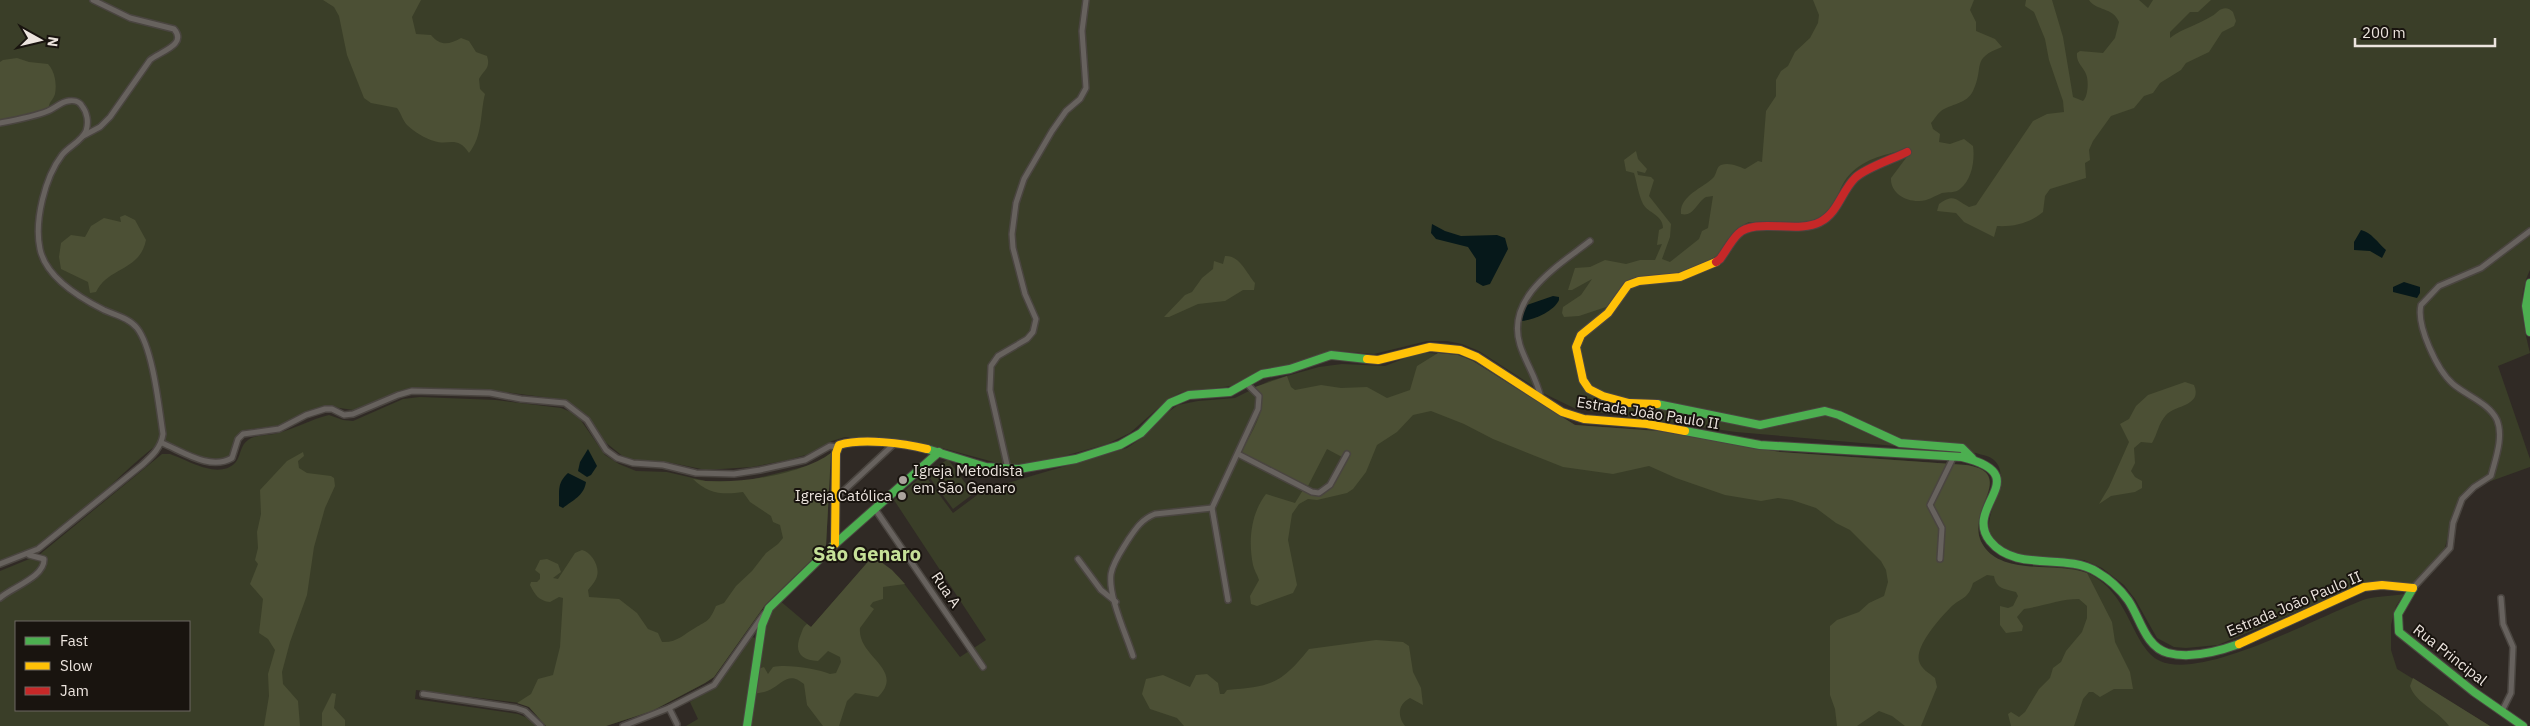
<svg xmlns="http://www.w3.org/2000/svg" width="2530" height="726" font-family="'IBM Plex Sans',sans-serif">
<rect width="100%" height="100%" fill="#302a25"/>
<g fill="#3a3e28" fill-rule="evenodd">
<path d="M 0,0 L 2530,0 L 2530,270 C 2516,299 2523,323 2530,353 L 2498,366 L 2530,459 L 2530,467 L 2466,490 L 2456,507 L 2444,551 L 2412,584 L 2358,586 L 2218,645 L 2186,648 L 2174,647 L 2157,638 L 2135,599 L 2124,585 L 2102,568 L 2084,560 C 2061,558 2036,559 2014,553 C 1956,538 2020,483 1994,460 C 1990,456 1982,455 1976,453 L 1736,432 L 1576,409 L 1545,394 L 1479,351 L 1462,344 L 1447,341 L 1427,341 L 1374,354 L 1338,351 L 1325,353 L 1294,364 L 1259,370 L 1238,385 L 1180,393 L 1166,401 L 1130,433 L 1107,444 L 1050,460 L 1017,465 L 1001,464 L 942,448 L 845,437 L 832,441 L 809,454 L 788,460 L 752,467 L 706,470 L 667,462 L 642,462 L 625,458 L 605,442 L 588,416 L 566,400 L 497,391 L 415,389 L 402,390 L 353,410 L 326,406 L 303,413 L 282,425 L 244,430 L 235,438 L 230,455 C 213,468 182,447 165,441 L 159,443 C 116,476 80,521 32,549 C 23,554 11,557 0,561 Z"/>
<path d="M 1421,352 L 1465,357 L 1575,425 L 1658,431 L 1780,452 L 1966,465 C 2021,473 1961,514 1984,547 C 2006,578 2056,560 2087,573 C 2130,591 2131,647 2160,661 C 2203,681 2321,615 2366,599 C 2378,596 2392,596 2404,594 L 2396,606 L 2391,625 L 2391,650 L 2397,669 L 2490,726 L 749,726 C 754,691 756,627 779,600 L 811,627 L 873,556 L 899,577 L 960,657 L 986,640 L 894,500 L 924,474 L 953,513 L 984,490 L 1127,448 L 1143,437 L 1164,415 L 1178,405 L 1198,401 L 1235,398 L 1269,381 L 1319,367 L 1342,364 L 1385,366 Z"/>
<path d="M 420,397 L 496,400 L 561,408 L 571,412 L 580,419 L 605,455 L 619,464 L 636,471 L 667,472 L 706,481 L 746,481 L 815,464 L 831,453 L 826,546 L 765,605 L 714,677 L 705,683 L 652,711 L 606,726 L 546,726 L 529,707 L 520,703 L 416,690 L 415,699 L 518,714 L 530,719 L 536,726 L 0,726 L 0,571 L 39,555 L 162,454 L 170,454 C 188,460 218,480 235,463 C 241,456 240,445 248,440 C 257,434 269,436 278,433 C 296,428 312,419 329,415 L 343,420 L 353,421 L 403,399 ZM 16,622 L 189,622 L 189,710 L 16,710 Z"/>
<polygon points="948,459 973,494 953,509 927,474"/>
<polygon points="750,637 757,638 743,726 686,726 698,719 690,702 718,684"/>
</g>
<g fill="#4c5035">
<path d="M 323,0 L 421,0 L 412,17 L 416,34 L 431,35 C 440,46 449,45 461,38 L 469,41 L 476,52 L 487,56 C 491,68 484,70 479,79 L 480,89 L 485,94 C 480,113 483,136 469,153 C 457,135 449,146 434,141 C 426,139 413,131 407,125 C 403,121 401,113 397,108 L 371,103 L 364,98 L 347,55 L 339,16 L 334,7 Z"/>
<path d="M 1813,0 L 1974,0 L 1970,10 L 1976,22 L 1976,31 L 1995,39 L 2002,47 C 1970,59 1985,66 1973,91 C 1967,104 1950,104 1941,111 C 1937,114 1934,120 1931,123 L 1933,129 L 1940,134 L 1939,142 L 1950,144 L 1964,139 L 1973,146 C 1975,160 1972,180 1960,189 C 1956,193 1947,192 1942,193 C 1935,196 1927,201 1920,201 C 1906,202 1890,193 1891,178 L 1909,154 L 1906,149 C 1883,156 1862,158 1846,179 C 1836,193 1836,212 1818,219 C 1797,227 1772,222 1749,222 C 1732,229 1729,247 1716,258 C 1693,278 1654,278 1626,283 L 1609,306 L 1579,316 L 1564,317 L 1562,313 L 1563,307 L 1581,295 L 1592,279 L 1572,290 L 1568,290 L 1575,268 L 1590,267 L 1605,260 L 1626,264 L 1640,260 L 1655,260 L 1662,244 L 1657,245 L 1659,230 L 1663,228 C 1663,215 1648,213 1643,204 C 1638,193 1637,183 1634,173 L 1626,171 L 1624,160 L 1636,151 L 1638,159 L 1647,169 L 1645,173 L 1637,171 L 1638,175 L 1651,177 L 1654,180 L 1649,196 L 1671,224 L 1670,237 L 1662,259 L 1670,262 L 1699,239 L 1702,231 L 1708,228 L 1713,196 L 1706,197 C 1696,203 1694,217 1681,214 C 1679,196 1703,188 1713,178 C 1717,174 1716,167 1721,165 C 1729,162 1738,166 1745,169 L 1758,161 L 1762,162 L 1766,111 L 1776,96 L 1776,80 L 1781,71 L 1788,66 L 1795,52 L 1810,38 L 1818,23 L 1819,15 Z"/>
<path d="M 2026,0 L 2052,0 L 2063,37 L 2073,97 L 2083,101 C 2088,97 2089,81 2086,74 C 2083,66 2076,63 2077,53 L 2080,51 L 2103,53 L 2115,38 L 2119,22 C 2113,7 2096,11 2089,0 L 2139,0 L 2148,8 L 2153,0 L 2211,0 L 2198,12 L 2190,12 L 2170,32 L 2170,38 C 2183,28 2198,25 2212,16 C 2216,14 2218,10 2222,9 C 2226,7 2230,9 2233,12 L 2236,21 L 2234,26 L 2222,32 L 2209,52 L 2186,63 L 2181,70 L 2160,83 L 2153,93 L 2144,96 L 2134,108 L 2111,116 L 2093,141 L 2089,150 L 2090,160 L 2085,163 L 2086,178 L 2050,189 L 2045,196 L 2043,212 C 2030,223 2013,227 1997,226 L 1994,237 L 1964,222 L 1956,213 L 1937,211 L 1939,204 C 1955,193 1955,200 1969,207 L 1976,205 L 2033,121 L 2047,114 L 2064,112 L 2063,101 L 2049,60 L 2045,39 L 2034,12 L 2025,6 Z"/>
<path d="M 17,58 L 29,62 L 48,64 C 55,71 57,85 55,94 C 53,101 48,102 49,109 L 0,121 L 0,62 L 3,60 Z"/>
<path d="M 125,215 L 135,220 L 146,240 C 140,271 108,267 96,292 L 90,293 L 88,282 L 61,269 L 59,257 L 61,243 L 71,235 L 85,237 L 91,226 L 104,218 L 121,222 L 120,217 Z"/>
<path d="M 1225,256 C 1240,255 1247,274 1255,283 L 1254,290 L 1243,290 L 1225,301 L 1198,304 L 1169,317 L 1164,317 L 1185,295 L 1192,292 L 1202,278 L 1213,269 L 1214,261 L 1223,264 Z"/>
<path d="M 1438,353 L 1458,355 L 1473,361 L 1575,425 L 1658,431 L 1780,452 L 1966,465 C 2020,473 1962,513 1983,545 C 2002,576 2057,562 2087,573 L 2112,622 L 2115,642 L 2130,672 L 2133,689 L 2114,689 L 2100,697 L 2093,692 L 2089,692 L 2083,699 L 2074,726 L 2011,726 L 2008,714 L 2011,712 L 2019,717 L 2025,712 L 2039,689 L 2050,678 L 2053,668 L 2061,662 L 2066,651 L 2082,632 L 2087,618 L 2087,606 L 2079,599 C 2060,599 2044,606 2024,609 L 2017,617 L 2023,626 L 2022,631 L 2006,633 L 2000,625 L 2000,606 L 2008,608 L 2013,606 L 2018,596 L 2016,592 C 2005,589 1996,589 1994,576 L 1987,575 L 1973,583 C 1968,600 1961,597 1950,608 C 1940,618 1915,646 1919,661 C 1921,669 1929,673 1935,678 L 1937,687 L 1921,726 L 1905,726 L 1892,716 L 1879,711 L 1857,726 L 1837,726 L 1835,709 L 1830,695 L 1830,626 L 1837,620 L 1859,612 L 1869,603 L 1884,596 L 1888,582 L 1886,570 L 1881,561 L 1850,530 L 1836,523 L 1816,508 L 1792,500 L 1778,498 L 1761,501 L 1725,495 L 1676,478 L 1649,466 L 1613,474 L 1563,467 L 1493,439 L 1464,424 L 1431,411 L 1413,415 L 1397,432 L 1377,445 L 1366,472 L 1353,489 L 1347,493 L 1317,500 L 1308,499 L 1299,504 L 1292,514 L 1288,540 L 1297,585 L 1293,593 L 1257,606 L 1251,604 L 1250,596 L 1259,580 C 1257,574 1254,570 1253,565 C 1248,541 1251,513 1266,494 L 1295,503 L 1303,490 C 1332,504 1339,475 1349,453 L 1345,451 L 1342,457 L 1327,449 L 1308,486 L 1241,453 C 1249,435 1273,404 1255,387 L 1287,376 L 1291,387 L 1295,390 L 1321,385 L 1341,388 L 1367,387 L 1387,398 L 1410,390 L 1417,366 Z"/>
<path d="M 2185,382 L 2194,385 C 2203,406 2175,405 2166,415 C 2158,424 2158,433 2152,443 L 2141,442 L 2134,448 L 2135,463 L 2131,471 L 2135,477 L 2142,481 L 2142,488 L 2135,492 L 2111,496 L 2099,504 L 2109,487 L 2129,442 L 2120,424 L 2129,419 L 2136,406 L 2148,395 Z"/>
<polygon points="303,452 304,456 298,461 299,468 307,473 331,476 334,478 335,486 325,508 314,547 307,595 290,642 282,672 283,684 298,701 300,726 264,726 269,696 268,674 275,650 268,639 259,633 263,599 250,584 258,564 255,560 258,548 257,532 261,514 260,490 287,461"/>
<path d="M 831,453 L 826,546 L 765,605 L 714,677 L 705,683 L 652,711 L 606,726 L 546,726 L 529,707 L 517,703 L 531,694 L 538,679 L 553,675 L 560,647 L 563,598 L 559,597 L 550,602 C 539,601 535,595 530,585 L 531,582 L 537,582 L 540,579 L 540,574 L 535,570 L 540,560 L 547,559 L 558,564 L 561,572 L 553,578 L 558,579 L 575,553 L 582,550 C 591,552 600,566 597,576 C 596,581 592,585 588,590 L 589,597 L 619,599 L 637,613 L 648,629 L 658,633 L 662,642 C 677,643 684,634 695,628 C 708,620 709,622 716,606 L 724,603 L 736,586 L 752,571 L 766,553 L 778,544 L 783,538 L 780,525 L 773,522 L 771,516 L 750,502 L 743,492 C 723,495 708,494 693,479 C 729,487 802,475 831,453 Z"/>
<path d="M 873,556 L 892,570 L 905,584 L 883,587 L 883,599 L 873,602 L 870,606 L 874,609 L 860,628 C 857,657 906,669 878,697 L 855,693 L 847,701 L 839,726 L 823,726 L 807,705 L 804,684 C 790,672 784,681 773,688 C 768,692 760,693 754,694 L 758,669 L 764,667 L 768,674 L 773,667 C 788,664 818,669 830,674 L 836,673 L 841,662 L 840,657 L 828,651 L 818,661 C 799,660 794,650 801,634 C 803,629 803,627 807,624 L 811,627 Z"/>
<path d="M 1376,640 L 1403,642 L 1409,646 L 1413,672 L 1421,688 L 1423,705 L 1410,698 C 1398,704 1397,716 1405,726 L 1184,726 L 1177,718 L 1150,709 L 1142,694 L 1146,679 L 1163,675 L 1190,687 L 1196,675 L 1207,674 L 1218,683 L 1220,694 L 1224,694 L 1227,690 C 1271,686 1280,685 1309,649 Z"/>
<path d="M 2413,678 L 2490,726 L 2449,726 C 2438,710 2416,704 2410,686 Z"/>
<polygon points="332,693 336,694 334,708 345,720 345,726 322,726 322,713"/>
</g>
<g fill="#06181a">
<polygon points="1432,224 1445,231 1461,236 1497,235 1505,238 1508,249 1490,284 1483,286 1476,282 1476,259 1468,247 1436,239 1431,233"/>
<path d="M 2361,230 C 2371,232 2378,243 2386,250 L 2382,258 L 2370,251 L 2354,250 L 2354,242 Z"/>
<polygon points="2404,282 2420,287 2420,293 2417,298 2393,292 2393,287"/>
<path d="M 1553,296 L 1559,297 L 1559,300 C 1554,311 1534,320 1522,321 L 1521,317 L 1524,306 Z"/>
<polygon points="588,449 597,466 591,475 587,477 578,471 580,462"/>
<path d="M 568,473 L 586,482 C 584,496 573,500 563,508 L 559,506 C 560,492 556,484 568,473 Z"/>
</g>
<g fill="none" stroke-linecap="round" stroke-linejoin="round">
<defs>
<g id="street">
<path d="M 0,123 C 16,120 33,117 48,111 C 55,108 61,102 68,101 C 73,100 79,101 82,106 C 87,112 89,122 86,131 C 81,142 69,146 62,155 C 45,177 34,221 40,249 C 46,278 80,298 104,310 C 115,315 129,318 137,328 C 153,348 159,408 163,434 C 161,448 152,456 142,465 L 38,549 L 0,564"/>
<path d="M 83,136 L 100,127 L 110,117 L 150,60 C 159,52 188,45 174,29 L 130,18 L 93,0"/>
<path d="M 1541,398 C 1536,376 1526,364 1520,345 C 1505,297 1558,266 1590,241"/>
<path d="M 162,443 C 182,451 210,471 232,458 L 238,439 L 243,434 L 279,429 L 306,415 L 325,409 L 332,409 L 344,415 L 353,414 L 398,395 L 412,391 L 490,393 L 521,399 L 565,403 L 587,420 L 606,450 L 617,458 L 633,463 L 663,465 L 696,473 L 734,474 L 760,470 L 805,460 L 830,446 L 838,447"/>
<polyline points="1238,454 1312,492 1319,493 1330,485 1347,454"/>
<polyline points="1008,469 990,390 991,366 998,356 1027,339 1033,332 1036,319 1025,294 1013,248 1012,234 1016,203 1024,179 1052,131 1066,111 1080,99 1086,88 1082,31 1086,0"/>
<polyline points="836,498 894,444"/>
<polyline points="875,509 983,667"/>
<polyline points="1078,559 1101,590 1116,602"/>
<polyline points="1940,559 1942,528 1930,505 1954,456"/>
<path d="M 2413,588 L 2450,548 L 2453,523 L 2462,499 L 2474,487 L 2491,476 C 2495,460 2504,437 2497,420 C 2489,403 2467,396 2453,384 C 2437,370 2416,325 2421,305 L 2439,286 L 2481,268 L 2530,231"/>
<path d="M 0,598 C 12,587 45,577 44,559 L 29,555"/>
<polyline points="2501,598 2503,624 2513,647 2511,693 2502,711"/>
<polyline points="1228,600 1212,508 1258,409 1259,396 1247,384"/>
<path d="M 1133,656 C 1126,634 1108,596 1111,574 C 1113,562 1122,550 1128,540 C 1136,528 1142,519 1155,514 L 1212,508"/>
<polyline points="423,694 516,708 525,711 541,726"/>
<polyline points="669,708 677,724"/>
<polyline points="623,726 669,708 714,685 764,614"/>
</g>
<g id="fast">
<polyline points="2530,283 2526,306 2530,332"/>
<polyline points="1657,404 1760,425 1825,411 1839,415 1900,443 1962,448 1972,458"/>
<path d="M 1685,431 L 1760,445 L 1962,457 C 2038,476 1962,506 1990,541 C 2016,573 2065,552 2097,572 C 2109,579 2120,589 2128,600 C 2140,617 2145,647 2168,653 C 2191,659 2217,652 2239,644"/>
<polyline points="927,449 986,467 1019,469 1076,459 1120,445 1141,433 1170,403 1189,395 1230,392 1262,374 1290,369 1331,355 1367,359"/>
<polyline points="2413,588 2398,614 2399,632 2474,692 2523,726"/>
<polyline points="747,726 762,625 769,608 835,544 939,452"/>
</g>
<g id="slow">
<polyline points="1367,359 1378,360 1430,347 1460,350 1477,357 1562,412 1584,419 1647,424 1685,431"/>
<polyline points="1657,404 1629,403 1603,396 1589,389 1583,380 1576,347 1581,335 1608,313 1628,285 1639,281 1680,277 1716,262"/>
<path d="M 835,544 L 836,453 L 839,445 C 862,438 903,443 927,449"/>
<polyline points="2239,644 2364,587 2382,585 2413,588"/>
</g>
<path id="jam" d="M 1716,262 L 1720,259 C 1726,251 1731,241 1738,234 C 1754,217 1798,234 1820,222 C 1838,213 1841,192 1855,178 C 1865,168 1893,159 1907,152"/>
</defs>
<use href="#street" stroke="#4a4540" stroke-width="8"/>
<use href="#fast" stroke="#4a4540" stroke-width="10"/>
<use href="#slow" stroke="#4a4540" stroke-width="10"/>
<use href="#jam" stroke="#4a4540" stroke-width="10"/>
<use href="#street" stroke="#67625e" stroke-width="5"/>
<use href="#fast" stroke="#4caf50" stroke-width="8"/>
<use href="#slow" stroke="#ffc107" stroke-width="8"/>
<use href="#jam" stroke="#c62828" stroke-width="8"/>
</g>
<g fill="#aaa39d" stroke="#19140f" stroke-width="2">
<circle cx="903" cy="480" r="5"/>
<circle cx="902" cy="496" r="5"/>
</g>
<g text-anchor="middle" stroke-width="4" stroke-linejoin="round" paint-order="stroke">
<g font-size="15" fill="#ece4de" stroke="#19140f">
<text transform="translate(1648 413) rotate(9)" y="5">Estrada João Paulo II</text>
<text transform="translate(946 590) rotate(56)" y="5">Rua A</text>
<text transform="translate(2294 604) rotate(-23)" y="5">Estrada João Paulo II</text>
<text transform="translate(2450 655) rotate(38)" y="5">Rua Principal</text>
</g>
<g font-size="15" fill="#ece4de" stroke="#19140f" text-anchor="start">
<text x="913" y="476">Igreja Metodista<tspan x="913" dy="17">em São Genaro</tspan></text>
<text x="892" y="501" text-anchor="end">Igreja Católica</text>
</g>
<g font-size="20" font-weight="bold" fill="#c6e198" stroke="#19140f">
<text x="867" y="561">São Genaro</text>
</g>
</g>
<rect x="15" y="621" width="175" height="90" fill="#19140f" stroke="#6d6762"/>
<rect x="25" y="637" width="25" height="8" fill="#4caf50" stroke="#6d6762"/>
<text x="60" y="646" font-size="15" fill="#ece4de">Fast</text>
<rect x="25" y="662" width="25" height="8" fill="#ffc107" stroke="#6d6762"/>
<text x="60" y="671" font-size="15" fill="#ece4de">Slow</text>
<rect x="25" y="687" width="25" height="8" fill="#c62828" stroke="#6d6762"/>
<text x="60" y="696" font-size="15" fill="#ece4de">Jam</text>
<g transform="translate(40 40) rotate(98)" stroke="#19140f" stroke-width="4" paint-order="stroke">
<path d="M0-4L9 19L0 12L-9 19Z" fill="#ece4de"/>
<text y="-8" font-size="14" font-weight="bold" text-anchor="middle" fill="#ece4de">N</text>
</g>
<path d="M2355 38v8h140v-8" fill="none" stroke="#ece4de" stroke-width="2.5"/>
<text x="2362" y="38" font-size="15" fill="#ece4de" stroke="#19140f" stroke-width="4" paint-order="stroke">200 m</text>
</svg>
